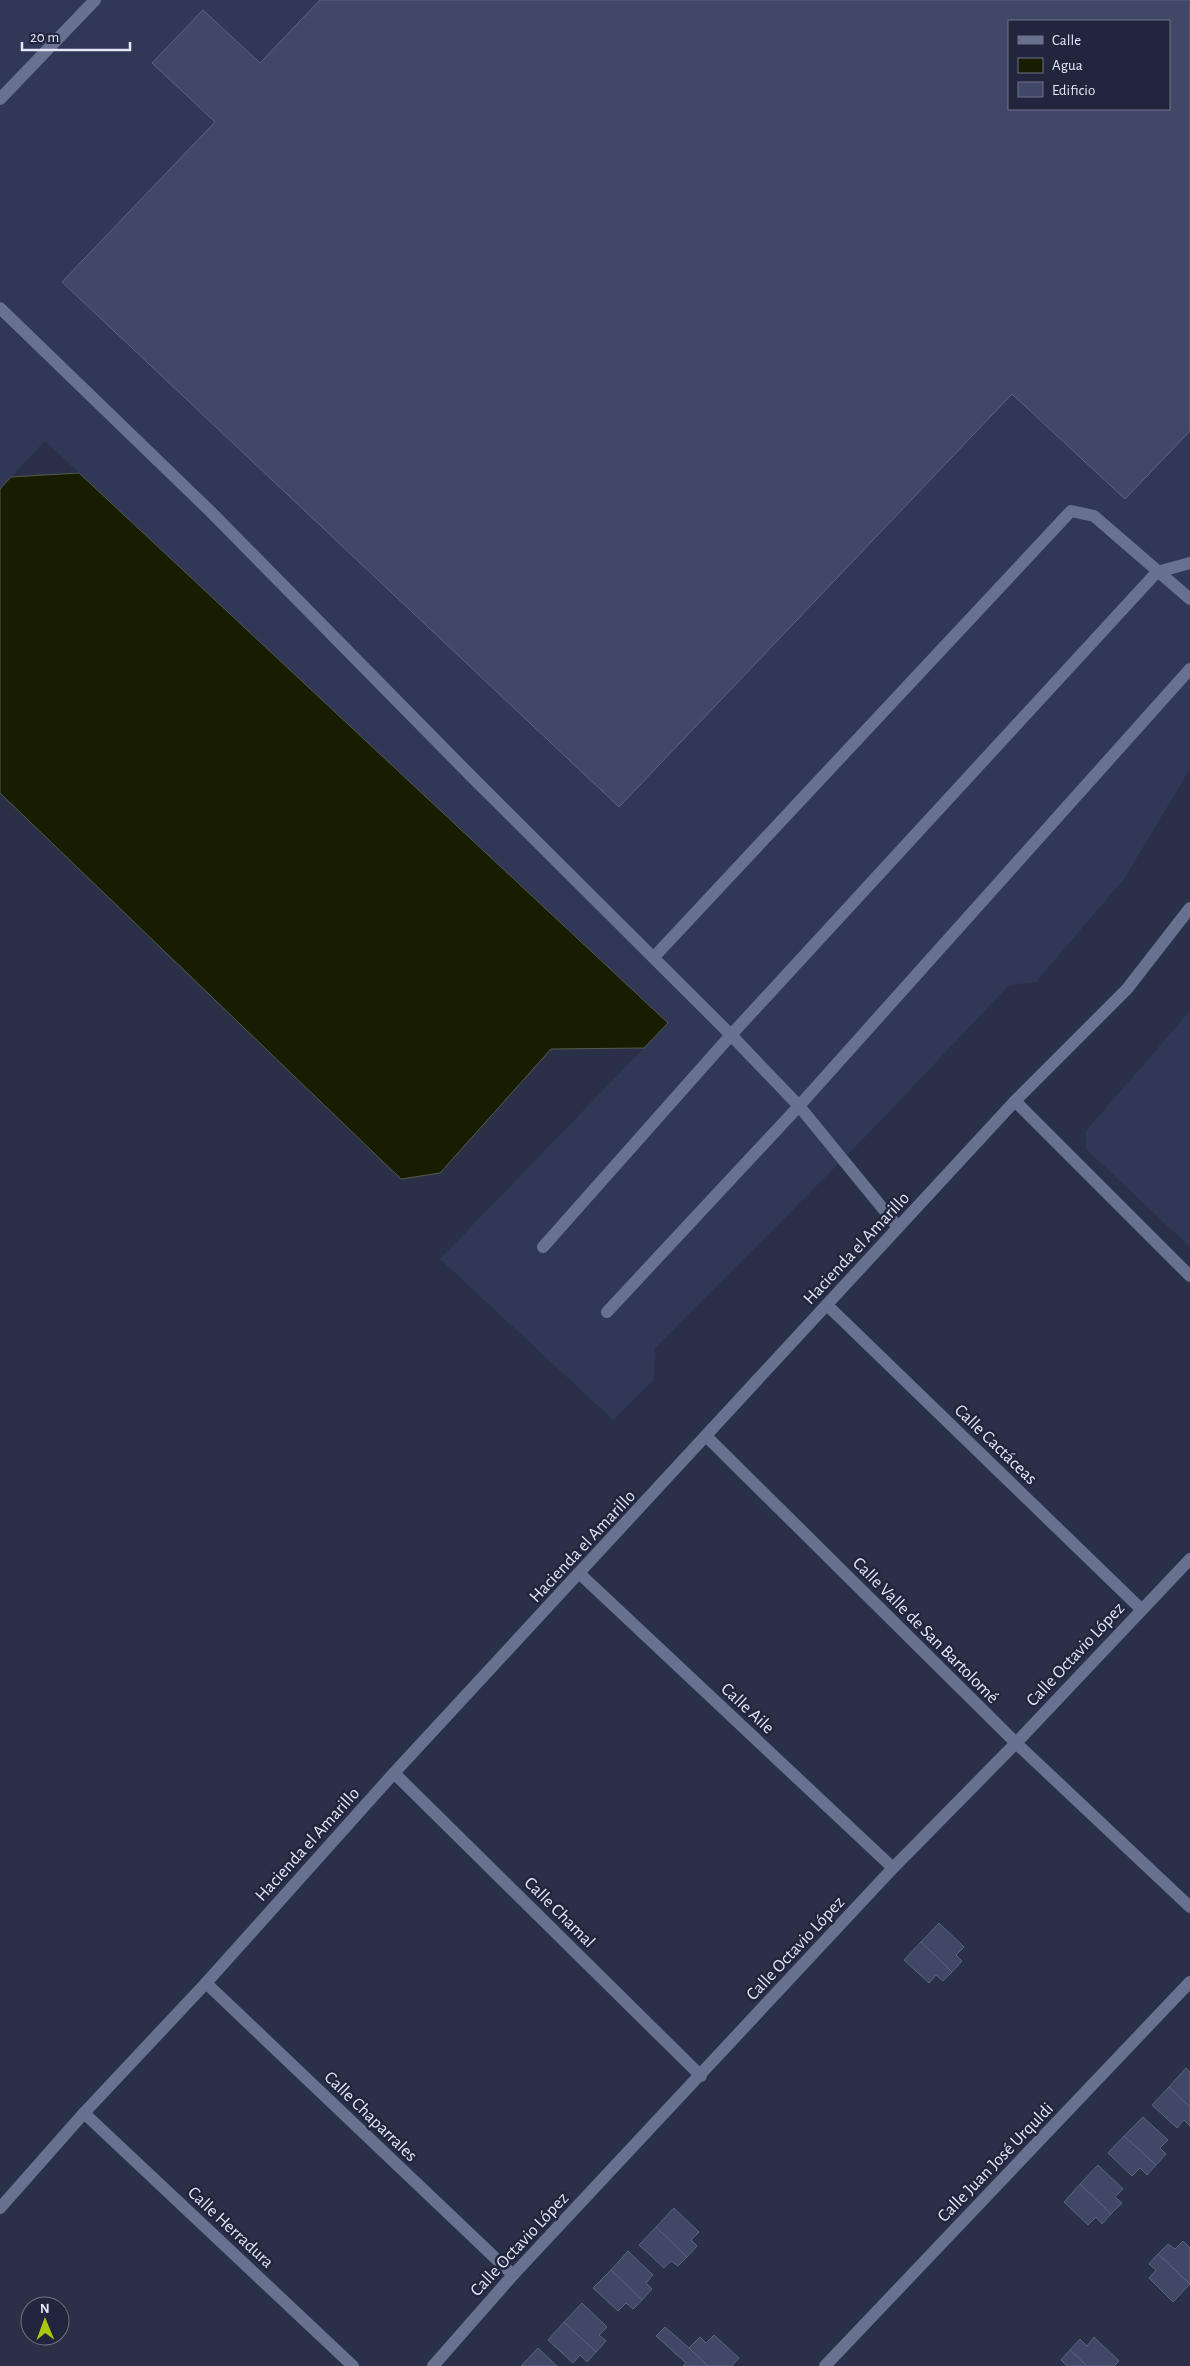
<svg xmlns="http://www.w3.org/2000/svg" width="1190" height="2366" font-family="'Alegreya Sans',sans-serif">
<rect width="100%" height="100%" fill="#2a3048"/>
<g fill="#313756" fill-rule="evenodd">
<path d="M 0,0 L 1190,0 L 1190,769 L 1124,879 L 1036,982 L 1009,985 L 871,1131 L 655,1348 L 654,1379 L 613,1420 L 440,1259 L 668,1023 L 45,441 L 0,489 ZM 1009,21 L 1169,21 L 1169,109 L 1009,109 Z"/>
<polygon points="1190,1011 1190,1247 1086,1149 1086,1131"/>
</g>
<polygon fill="#181d00" stroke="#555a4a" points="79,473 668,1023 644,1048 551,1049 440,1173 401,1179 0,793 0,489 11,477"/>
<g fill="#414867" stroke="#5c637f" fill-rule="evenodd">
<path d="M 320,0 L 1190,0 L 1190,431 L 1125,499 L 1012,394 L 619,807 L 62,282 L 215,122 L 152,63 L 203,10 L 260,63 ZM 1009,21 L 1169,21 L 1169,109 L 1009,109 Z"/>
<polygon points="939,1923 964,1947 956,1955 962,1961 952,1972 921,1942"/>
<polygon points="921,1942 952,1972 943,1981 936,1975 929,1983 904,1960"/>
<polygon points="1186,2068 1190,2072 1190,2107 1169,2087"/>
<polygon points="1169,2087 1190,2107 1190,2126 1184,2120 1177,2128 1152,2105"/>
<polygon points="1143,2117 1168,2140 1160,2148 1166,2154 1156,2165 1124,2136"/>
<polygon points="1124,2136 1156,2165 1147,2175 1140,2168 1132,2176 1108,2153"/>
<polygon points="1098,2165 1123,2189 1115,2197 1122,2203 1111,2214 1080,2184"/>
<polygon points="1080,2184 1111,2214 1102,2224 1096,2217 1088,2225 1064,2202"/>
<polygon points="674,2208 699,2232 691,2240 697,2246 687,2257 656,2227"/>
<polygon points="656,2227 687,2257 678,2266 671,2261 664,2268 639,2245"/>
<polygon points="1183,2241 1190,2248 1190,2284 1158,2254 1168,2244 1175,2249"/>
<polygon points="628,2251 653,2275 646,2283 652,2289 642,2300 611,2270"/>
<polygon points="1158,2254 1190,2284 1173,2302 1149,2278 1156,2270 1149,2264"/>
<polygon points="611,2270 642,2300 633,2309 626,2303 618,2311 593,2288"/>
<polygon points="582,2303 607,2327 599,2335 606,2341 596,2352 564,2322"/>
<polygon points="564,2322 596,2352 587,2362 580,2355 573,2363 548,2340"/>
<polygon points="665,2327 689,2348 708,2366 683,2366 686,2363 656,2336"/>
<polygon points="714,2335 739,2358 732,2366 708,2366 689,2348 700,2337 706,2343"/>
<polygon points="1094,2337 1119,2361 1114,2366 1087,2366 1070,2350 1080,2339 1087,2346"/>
<polygon points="538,2348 557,2366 521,2366"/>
<polygon points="1070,2350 1087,2366 1067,2366 1061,2360"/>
</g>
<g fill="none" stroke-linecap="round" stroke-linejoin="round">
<g stroke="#697191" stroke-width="12">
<polyline points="0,99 95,0"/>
<polyline points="0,308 211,512 470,775 731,1035 799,1106 898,1227"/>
<polyline points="654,957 1071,511 1094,516 1190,599"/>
<polyline points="1015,1101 1190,1276"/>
<polyline points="543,1247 731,1035 1157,572 1190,563"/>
<polyline points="827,1305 1141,1609"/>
<polyline points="607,1312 799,1106 1190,669"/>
<polyline points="706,1436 1016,1743 1190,1907"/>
<polyline points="580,1574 893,1868"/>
<polyline points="394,1773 701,2076"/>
<polyline points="206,1983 513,2275"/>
<polyline points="84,2113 353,2366"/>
<polyline points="0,2208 84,2113 206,1983 394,1773 1015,1101 1127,989 1190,908"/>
<polyline points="433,2366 513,2275 893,1868 1016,1743 1190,1559"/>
<polyline points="825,2366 1190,1982"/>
</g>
</g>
<g text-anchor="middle" stroke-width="5" stroke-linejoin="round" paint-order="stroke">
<g font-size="18" fill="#e2e7f7" stroke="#21263e">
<text transform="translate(856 1248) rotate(-47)" y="6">Hacienda el Amarillo</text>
<text transform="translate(996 1444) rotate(44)" y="6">Calle Cactáceas</text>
<text transform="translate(582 1546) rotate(-47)" y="6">Hacienda el Amarillo</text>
<text transform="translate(926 1630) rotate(45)" y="6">Calle Valle de San Bartolomé</text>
<text transform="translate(1075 1654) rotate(-47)" y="6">Calle Octavio López</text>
<text transform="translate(748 1708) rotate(43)" y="6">Calle Aile</text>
<text transform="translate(307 1844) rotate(-48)" y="6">Hacienda el Amarillo</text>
<text transform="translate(560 1912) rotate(45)" y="6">Calle Chamal</text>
<text transform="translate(795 1948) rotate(-47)" y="6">Calle Octavio López</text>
<text transform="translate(371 2116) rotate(44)" y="6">Calle Chaparrales</text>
<text transform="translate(995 2162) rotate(-46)" y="6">Calle Juan José Urquldi</text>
<text transform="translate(231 2227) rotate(43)" y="6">Calle Herradura</text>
<text transform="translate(519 2244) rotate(-47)" y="6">Calle Octavio López</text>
</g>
</g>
<rect x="1008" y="20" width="162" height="90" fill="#21263e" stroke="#6e7388"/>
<rect x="1018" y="36" width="25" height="8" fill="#697191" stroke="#6e7388"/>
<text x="1052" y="45" font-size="15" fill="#e2e7f7">Calle</text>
<rect x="1018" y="58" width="25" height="15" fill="#181d00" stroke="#6e7388"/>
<text x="1052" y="70" font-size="15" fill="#e2e7f7">Agua</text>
<rect x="1018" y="82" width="25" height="15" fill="#414867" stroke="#6e7388"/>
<text x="1052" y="95" font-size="15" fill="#e2e7f7">Edificio</text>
<g transform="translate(45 2321) rotate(359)"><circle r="24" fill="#21263e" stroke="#6e7388"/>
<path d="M0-4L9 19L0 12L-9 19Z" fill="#acc610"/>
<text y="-8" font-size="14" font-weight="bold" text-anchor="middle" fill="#e2e7f7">N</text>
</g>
<path d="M22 42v8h108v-8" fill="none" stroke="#e2e7f7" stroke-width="2.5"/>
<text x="30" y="42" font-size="15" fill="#e2e7f7" stroke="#21263e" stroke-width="4" paint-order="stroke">20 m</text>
</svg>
